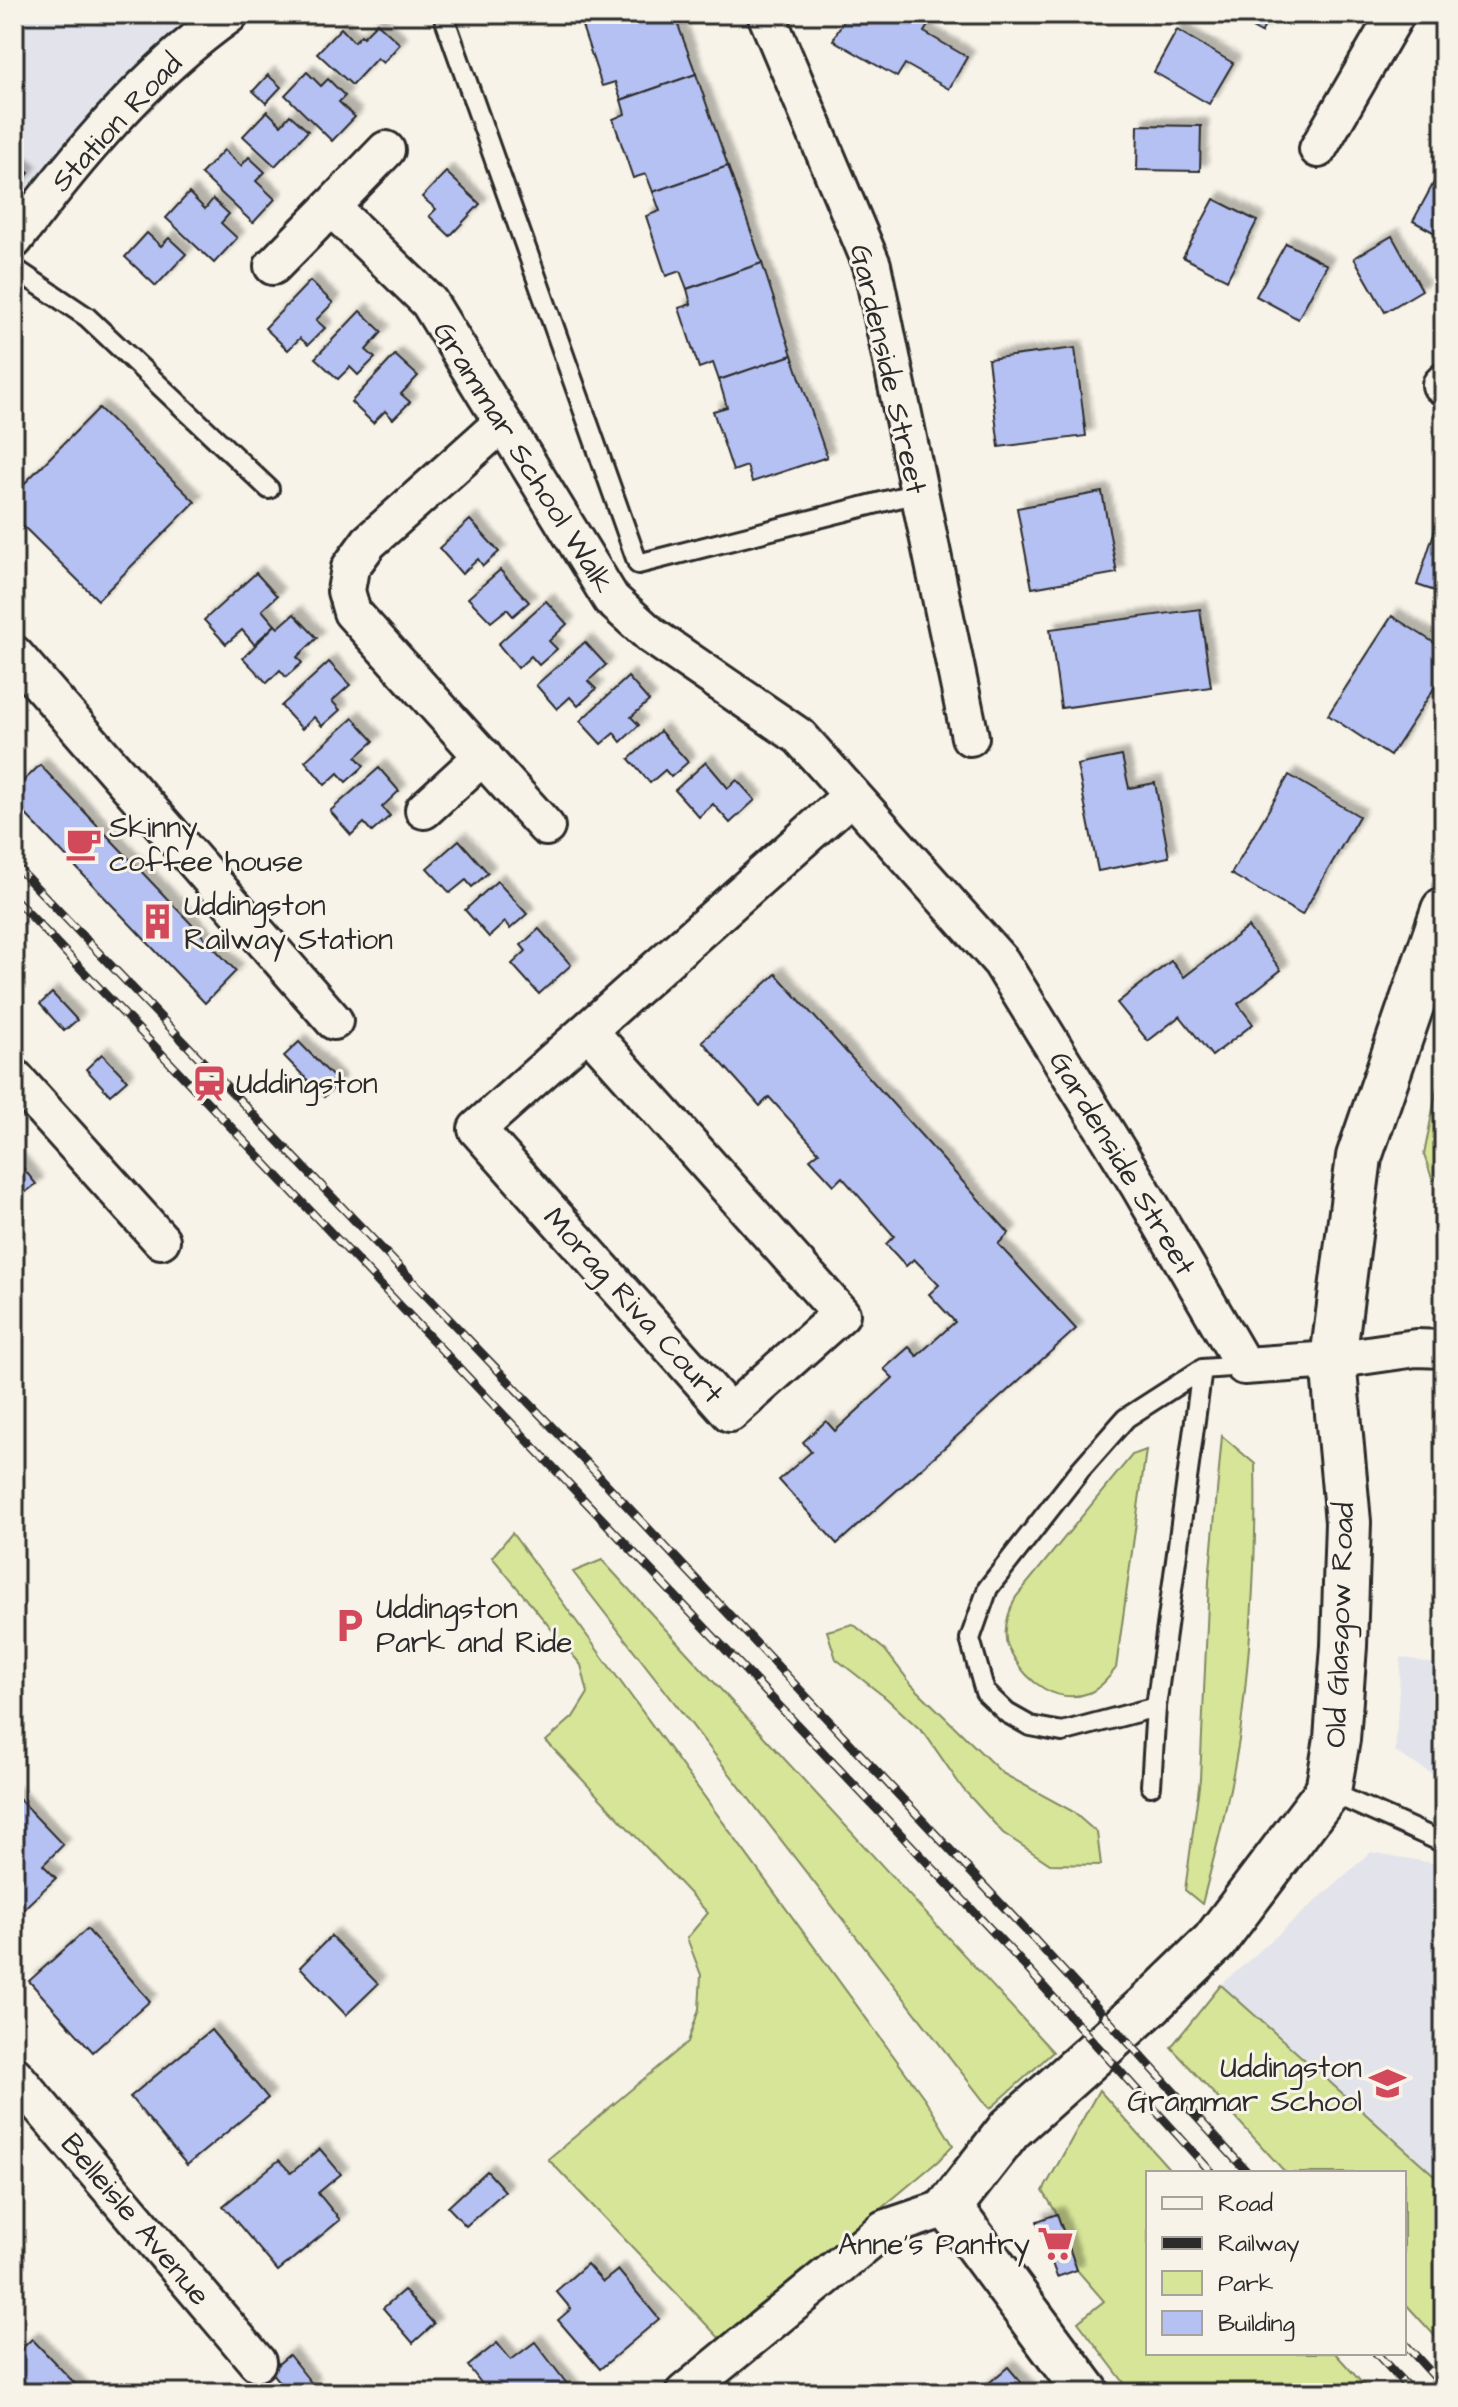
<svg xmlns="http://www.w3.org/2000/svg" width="1458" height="2407" font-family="'Architects Daughter',sans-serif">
<defs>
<filter id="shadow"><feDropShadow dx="7" dy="-7" stdDeviation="2" flood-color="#0004"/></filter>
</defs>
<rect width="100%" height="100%" fill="#f7f3e8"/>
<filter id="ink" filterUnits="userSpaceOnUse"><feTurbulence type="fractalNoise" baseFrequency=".0125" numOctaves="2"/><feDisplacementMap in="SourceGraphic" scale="16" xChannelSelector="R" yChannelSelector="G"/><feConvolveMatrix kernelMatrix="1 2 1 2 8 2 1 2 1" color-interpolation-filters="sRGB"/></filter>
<g filter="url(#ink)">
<g fill="#e3e4eb">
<polygon points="14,14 204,14 14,224"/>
<polygon points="1401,1657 1444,1666 1444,1781 1395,1752"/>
<polygon points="1371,1852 1444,1865 1444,2184 1221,1985"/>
</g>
<g fill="#d7e598" stroke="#818862" stroke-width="2">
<polygon points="1444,1052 1444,1171 1433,1181 1424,1155"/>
<path d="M 1222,1436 L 1255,1464 C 1257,1549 1251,1642 1241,1726 C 1233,1785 1217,1846 1202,1904 L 1185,1890 L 1200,1779 L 1209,1581 Z"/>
<path d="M 1146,1450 L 1116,1668 C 1109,1677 1101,1688 1089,1693 C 1057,1705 1027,1682 1013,1656 C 1010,1650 1006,1645 1006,1639 C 1004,1624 1010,1610 1016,1597 L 1132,1455 Z"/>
<polygon points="512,1533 925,2099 953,2145 938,2161 722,2341 548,2159 688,2042 699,2009 701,1975 687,1938 708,1913 546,1741 573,1717 588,1693 581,1665 492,1557"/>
<polygon points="602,1560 1053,2052 990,2109 573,1572"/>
<polygon points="853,1624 885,1650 912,1685 1002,1773 1072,1811 1097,1833 1101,1865 1050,1864 1003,1833 963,1789 925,1734 886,1698 836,1659 827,1631"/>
<polygon points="1221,1985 1444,2184 1444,2346 1404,2302 1404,2173 1286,2173 1171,2047"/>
<polygon points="1099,2090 1173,2173 1148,2173 1148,2353 1335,2353 1371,2393 1132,2393 1078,2322 1104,2301 1077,2270 1057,2214 1043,2191"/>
</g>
<g fill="#b5c1f2" stroke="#2b2b2b" stroke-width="2" filter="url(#shadow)">
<polygon points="592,14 674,14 696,74 621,100 615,82 602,86 582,26 595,22"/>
<polygon points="847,14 935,14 924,32 967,57 949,89 905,64 897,77 833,40"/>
<polygon points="1227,14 1272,14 1261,33"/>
<polygon points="377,23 400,44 383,63 377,58 352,85 317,53 341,28 354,42 361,35 363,37"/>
<polygon points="1177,30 1233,63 1209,104 1154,72"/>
<polygon points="307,72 321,86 328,79 345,96 339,102 355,117 332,141 285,95"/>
<polygon points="696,74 728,166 653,192 646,174 633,178 613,119 625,114 621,100"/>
<polygon points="268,75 281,87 266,103 253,91"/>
<polygon points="267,111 281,125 290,115 308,131 275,166 243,136"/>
<polygon points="1138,125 1201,126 1200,171 1137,170"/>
<polygon points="224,150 241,166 249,157 265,172 256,181 275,199 253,223 201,174"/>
<polygon points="14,161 29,173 14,194"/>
<polygon points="728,166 762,263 687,289 680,271 666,276 646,216 660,211 653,192"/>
<polygon points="446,172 480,204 450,236 429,216 436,209 422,197"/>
<polygon points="1438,175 1444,179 1444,238 1413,221"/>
<polygon points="189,193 205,209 213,199 229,214 221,223 237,238 214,263 166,218"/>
<polygon points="1214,199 1257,221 1227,280 1183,257"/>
<polygon points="147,233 161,246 169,238 186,254 156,286 125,257"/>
<polygon points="1392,236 1422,290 1385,312 1354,258"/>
<polygon points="1286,243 1327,265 1298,319 1256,296"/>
<polygon points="762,263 792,355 719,380 713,363 699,368 679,308 691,304 687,289"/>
<polygon points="310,281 333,303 316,320 325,328 308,345 300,338 288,350 265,328"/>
<polygon points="360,311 382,332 366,350 375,358 358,375 350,367 338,379 315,358"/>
<polygon points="1075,348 1086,436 999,447 988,359"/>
<polygon points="395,355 418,376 401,394 410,402 393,419 385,411 373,423 351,402"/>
<polygon points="792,355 827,457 752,482 747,466 733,471 713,411 727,407 719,380"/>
<polygon points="99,408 195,502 98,600 14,517 14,494"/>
<polygon points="1102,492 1117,573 1032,588 1017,508"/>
<polygon points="1444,502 1444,594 1417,585"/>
<polygon points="470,520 499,552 483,566 478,559 462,574 439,548"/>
<polygon points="500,570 529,602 513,616 507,609 491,622 468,598"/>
<polygon points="256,573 277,596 262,610 275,625 254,644 242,630 226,644 204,620"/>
<polygon points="546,601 567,624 549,641 557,649 539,665 531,656 518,668 498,644"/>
<polygon points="1200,609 1211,687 1061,708 1050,629"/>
<polygon points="294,614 317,638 297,657 302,663 286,677 280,670 267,683 243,658 275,625 278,628"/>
<polygon points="1392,616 1444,649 1444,673 1390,756 1328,715"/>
<polygon points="585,642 606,665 588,681 596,689 578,706 570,697 557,709 536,685"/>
<polygon points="329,662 350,685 332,701 340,710 322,726 314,717 302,729 281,706"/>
<polygon points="628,677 649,701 631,717 639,725 621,742 614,733 601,744 580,721"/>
<polygon points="353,718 374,741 356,757 364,766 346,782 338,773 325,785 305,761"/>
<polygon points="660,731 688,762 671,777 665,770 650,783 629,759"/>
<polygon points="1122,756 1129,788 1155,783 1169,857 1098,871 1077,765"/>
<polygon points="706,762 728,788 737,780 755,800 730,823 713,804 699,817 675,790"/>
<polygon points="40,765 236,971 205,1003 14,802 14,790"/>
<polygon points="379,768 399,791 382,807 390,816 372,832 364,823 351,835 330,811"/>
<polygon points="1289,775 1359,816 1302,915 1231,874"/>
<polygon points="459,840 488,873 472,887 466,880 450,893 427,868"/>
<polygon points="497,881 527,914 510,929 505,922 489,937 465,910"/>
<polygon points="1248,927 1281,970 1238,1004 1253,1024 1212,1056 1180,1016 1148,1041 1117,1003 1171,961 1184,977"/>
<polygon points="539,929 571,965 539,994 512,964 526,951 521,945"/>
<polygon points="776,974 1009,1233 998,1244 1076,1329 837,1544 779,1480 811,1452 803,1442 826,1421 835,1431 893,1378 884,1369 909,1347 917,1356 955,1322 929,1294 939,1285 914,1259 906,1266 886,1244 894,1236 842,1177 834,1185 810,1159 819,1152 769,1097 760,1106 702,1041"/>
<polygon points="52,993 77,1020 64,1031 40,1004"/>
<polygon points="299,1042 339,1083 324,1097 284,1056"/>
<polygon points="102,1054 127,1080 110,1095 86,1069"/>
<polygon points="14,1157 36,1184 14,1201"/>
<polygon points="14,1794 63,1845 43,1865 56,1878 14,1918"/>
<polygon points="87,1929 150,2001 93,2052 29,1981"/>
<polygon points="331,1936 378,1984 346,2015 300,1967"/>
<polygon points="211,2030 268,2098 187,2165 130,2097"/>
<polygon points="320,2149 341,2174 318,2193 340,2220 278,2271 223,2206 279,2160 291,2173"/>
<polygon points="487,2171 505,2191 466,2226 448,2207"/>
<polygon points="1057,2214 1077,2270 1057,2277 1037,2221"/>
<polygon points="587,2264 603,2282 618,2270 659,2319 600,2369 558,2320 571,2309 556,2291"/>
<polygon points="404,2290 434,2324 413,2343 383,2308"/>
<polygon points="32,2339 84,2393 14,2393 14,2356"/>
<polygon points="535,2342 574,2393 471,2393 482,2384 468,2366 497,2343 511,2360"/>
<polygon points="289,2355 313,2385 303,2393 288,2393 270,2371"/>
<polygon points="1008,2367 1030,2393 977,2393"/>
</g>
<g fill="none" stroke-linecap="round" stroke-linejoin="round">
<defs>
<g id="lane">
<polyline points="443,14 638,564 917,493"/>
<polyline points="14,268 87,317 269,489"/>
<polyline points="1202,1369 1126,1418 1081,1469 988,1588 970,1639 985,1692 1007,1713 1030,1726 1062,1732 1156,1707 1202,1369 1244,1366"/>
<polyline points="1151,1786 1156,1707"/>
<polyline points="1328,1791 1444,1843"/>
</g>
<g id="street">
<polyline points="766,14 872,265 970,737"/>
<polyline points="1318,149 1396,14"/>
<polyline points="331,207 386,150"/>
<path d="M 14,240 C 76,158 145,74 230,14"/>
<polyline points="273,266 331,207 429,302 611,599 652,636 800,737 1001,962 1138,1184 1244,1366 1333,1360 1416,1348 1444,1349"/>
<polyline points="1441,385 1444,382"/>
<polyline points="501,424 369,542 350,568 346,591 352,612 546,827"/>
<polyline points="14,654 334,1021"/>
<polyline points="424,810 483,756"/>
<polyline points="588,1030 477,1129 730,1413 841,1314 588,1030 851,796"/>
<polyline points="14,1077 161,1240"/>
<polyline points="14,2075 257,2362"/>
<polyline points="684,2393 884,2229 949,2207"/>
</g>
<polyline id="secondary" points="1087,2393 949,2207 1010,2129 1152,2002 1214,1942 1328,1791 1337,1739 1344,1646 1348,1522 1333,1360 1359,1157 1444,910"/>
</defs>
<use href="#lane" stroke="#2b2b2b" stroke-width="24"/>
<use href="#street" stroke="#2b2b2b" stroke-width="42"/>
<use href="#secondary" stroke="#2b2b2b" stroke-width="50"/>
<use href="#lane" stroke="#f7f3e8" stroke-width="18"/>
<use href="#street" stroke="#f7f3e8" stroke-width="36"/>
<use href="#secondary" stroke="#f7f3e8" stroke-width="44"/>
<defs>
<g id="rail">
<polyline points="14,864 598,1475 1033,1938 1248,2173"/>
<polyline points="14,898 1014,1954 1212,2173"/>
<polyline points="1404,2343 1444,2387"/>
<polyline points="1376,2353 1413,2393"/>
</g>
</defs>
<use href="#rail" stroke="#2b2b2b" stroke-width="9"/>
<use href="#rail" stroke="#f7f3e8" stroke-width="6" stroke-dasharray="18" stroke-linecap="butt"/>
</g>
</g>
<defs>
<symbol id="cafe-bare" viewBox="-9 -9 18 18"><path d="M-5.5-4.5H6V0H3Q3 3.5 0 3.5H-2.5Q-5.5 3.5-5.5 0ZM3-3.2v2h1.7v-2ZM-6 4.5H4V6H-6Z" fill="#d1495b" stroke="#f7f3e8" stroke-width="2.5" paint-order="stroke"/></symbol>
<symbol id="building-bare" viewBox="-9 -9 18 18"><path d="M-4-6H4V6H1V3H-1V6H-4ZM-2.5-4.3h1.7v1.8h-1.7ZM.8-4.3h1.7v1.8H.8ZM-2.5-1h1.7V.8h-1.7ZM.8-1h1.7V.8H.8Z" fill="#d1495b" stroke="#f7f3e8" stroke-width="2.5" paint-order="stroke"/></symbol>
<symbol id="station-bare" viewBox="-9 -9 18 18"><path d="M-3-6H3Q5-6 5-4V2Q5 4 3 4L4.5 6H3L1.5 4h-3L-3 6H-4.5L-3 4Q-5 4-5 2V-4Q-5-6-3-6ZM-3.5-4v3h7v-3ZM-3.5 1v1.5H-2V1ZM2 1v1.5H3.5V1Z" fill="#d1495b" stroke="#f7f3e8" stroke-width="2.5" paint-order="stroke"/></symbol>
<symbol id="parking-bare" viewBox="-9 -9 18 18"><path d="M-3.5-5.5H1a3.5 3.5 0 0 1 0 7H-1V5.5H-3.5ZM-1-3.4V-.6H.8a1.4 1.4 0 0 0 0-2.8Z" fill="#d1495b" stroke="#f7f3e8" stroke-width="2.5" paint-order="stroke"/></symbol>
<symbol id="school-bare" viewBox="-9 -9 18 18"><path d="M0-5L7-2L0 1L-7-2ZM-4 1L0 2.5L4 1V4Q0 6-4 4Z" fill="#d1495b" stroke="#f7f3e8" stroke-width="2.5" paint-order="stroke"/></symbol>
<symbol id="supermarket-bare" viewBox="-9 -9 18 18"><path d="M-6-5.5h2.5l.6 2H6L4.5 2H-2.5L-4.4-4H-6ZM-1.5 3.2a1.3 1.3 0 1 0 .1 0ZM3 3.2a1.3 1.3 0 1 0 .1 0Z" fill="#d1495b" stroke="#f7f3e8" stroke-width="2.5" paint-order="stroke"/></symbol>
</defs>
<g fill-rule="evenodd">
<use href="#cafe-bare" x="58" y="818" width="51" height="51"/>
<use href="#building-bare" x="132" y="896" width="51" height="51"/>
<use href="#station-bare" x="184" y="1058" width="51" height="51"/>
<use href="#parking-bare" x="324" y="1600" width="51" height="51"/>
<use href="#school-bare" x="1362" y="2058" width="51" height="51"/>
<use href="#supermarket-bare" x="1030" y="2218" width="51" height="51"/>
</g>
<g text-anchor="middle" stroke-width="6" stroke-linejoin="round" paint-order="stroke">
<g font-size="30" fill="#2b2b2b" stroke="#f7f3e8">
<text transform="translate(116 122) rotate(-47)" y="10">Station Road</text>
<text transform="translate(889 369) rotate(77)" y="10">Gardenside Street</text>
<text transform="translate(524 457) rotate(58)" y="10">Grammar School Walk</text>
<text transform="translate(1123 1163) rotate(59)" y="10">Gardenside Street</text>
<text transform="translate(634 1305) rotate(48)" y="10">Morag Riva Court</text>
<text transform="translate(1339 1625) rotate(-88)" y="10">Old Glasgow Road</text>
<text transform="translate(136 2219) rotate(50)" y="10">Belleisle Avenue</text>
</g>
<g font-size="30" fill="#2b2b2b" stroke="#f7f3e8" text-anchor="start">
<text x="109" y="837">Skinny<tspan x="109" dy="34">coffee house</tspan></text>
<text x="184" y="915">Uddingston<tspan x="184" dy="34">Railway Station</tspan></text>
<text x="236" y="1093">Uddingston</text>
<text x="376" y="1618">Uddingston<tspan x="376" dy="34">Park and Ride</tspan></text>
<text x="1362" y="2077" text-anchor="end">Uddingston<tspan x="1362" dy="34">Grammar School</tspan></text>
<text x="1030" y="2254" text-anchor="end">Anne's Pantry</text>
</g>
</g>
<rect width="1458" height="2407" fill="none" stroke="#f7f3e8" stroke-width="48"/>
<rect x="24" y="24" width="1410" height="2359" fill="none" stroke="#2b2b2b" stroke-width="3" filter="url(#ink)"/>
<rect x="1146" y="2171" width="260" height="184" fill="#f7f3e8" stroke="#a5a39c" stroke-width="2"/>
<rect x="1162" y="2197" width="40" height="12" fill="#f7f3e8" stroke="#a5a39c" stroke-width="2"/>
<text x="1218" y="2211" font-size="24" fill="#2b2b2b">Road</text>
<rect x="1162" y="2237" width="40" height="12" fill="#2b2b2b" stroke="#a5a39c" stroke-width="2"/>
<text x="1218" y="2251" font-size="24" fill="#2b2b2b">Railway</text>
<rect x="1162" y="2271" width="40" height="24" fill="#d7e598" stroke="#a5a39c" stroke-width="2"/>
<text x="1218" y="2291" font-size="24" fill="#2b2b2b">Park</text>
<rect x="1162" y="2311" width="40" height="24" fill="#b5c1f2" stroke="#a5a39c" stroke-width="2"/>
<text x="1218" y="2331" font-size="24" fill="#2b2b2b">Building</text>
</svg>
